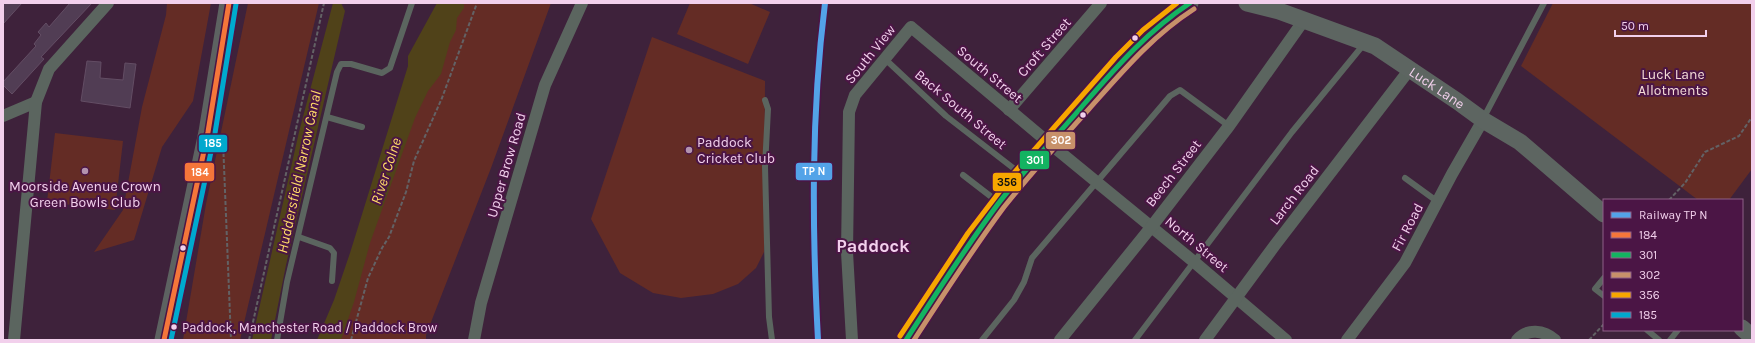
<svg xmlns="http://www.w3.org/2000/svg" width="1755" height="343" font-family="Karla,sans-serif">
<rect width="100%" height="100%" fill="#3e223b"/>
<g fill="#642c25">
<polygon points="167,3 211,3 193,101 162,147 134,240 94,252 123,210 142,107 166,15"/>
<polygon points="248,3 319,3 240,340 183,340 206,204"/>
<polygon points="446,3 551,3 491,168 426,335 426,340 331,340"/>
<polygon points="690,3 749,3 770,12 748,64 677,34"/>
<polygon points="1553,3 1752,3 1752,169 1729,200 1698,200 1521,66"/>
<polygon points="652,37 765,81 764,252 756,268 738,284 713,294 681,298 653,293 620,273 591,219"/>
<polygon points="55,133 123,141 115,210 47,202"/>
</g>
<g fill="#504219">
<polygon points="333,3 341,3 345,11 286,265 271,340 252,340 299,132"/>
<polygon points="437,3 464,3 464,8 457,18 456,30 450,42 441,74 428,91 415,118 370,243 354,302 341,340 317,340 334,300 350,253 408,66 408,56"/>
</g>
<g fill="#513d54" stroke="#634d64">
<polygon points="3,3 22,3 3,24"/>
<polygon points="70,3 92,3 41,57 44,59 12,94 3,85 3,82 36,46 34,44 41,35 38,32 46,23 49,27"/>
<polygon points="87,61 101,62 100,78 123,80 125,63 136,64 130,108 81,101"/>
</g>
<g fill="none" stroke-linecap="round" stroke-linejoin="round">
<g stroke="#636265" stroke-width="2" stroke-dasharray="4 2" stroke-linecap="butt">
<polyline points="223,141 231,340"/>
<polyline points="1669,200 1685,183 1705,152 1739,136 1752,117"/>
<polyline points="249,340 324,3"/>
<polyline points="351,340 368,278 382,248 389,237 406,192 414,161 442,98 477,3"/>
<polyline points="1589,340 1604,324"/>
</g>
<g stroke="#5b655f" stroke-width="6">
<polyline points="885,59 946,116 1021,174"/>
<polyline points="765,100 768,109 765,167 769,317 772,340"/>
<polyline points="327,117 362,127"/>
<polyline points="1483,119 1544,3"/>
<polyline points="963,175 998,202"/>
<polyline points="1405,178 1438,202"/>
<polyline points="299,237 330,248 334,253 332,281"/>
<polyline points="1604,278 1595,289 1604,296"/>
<polyline points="1647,330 1659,340"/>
<polyline points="277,340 287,282 337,72 341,64 351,64 382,73 390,68 412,3"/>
<polyline points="982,340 1014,300 1024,282 1032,258 1170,96 1180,90 1229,126"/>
<polyline points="1135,340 1292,132 1364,44"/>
<polyline points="1670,340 1678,330"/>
</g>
<g stroke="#5b655f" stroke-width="12">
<polyline points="1009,110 1101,3"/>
<polyline points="3,116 36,102"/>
<polyline points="14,340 36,102 49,69 108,3"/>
<polyline points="474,340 481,303 545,85 582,3"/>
<polyline points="852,340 847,252 849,112 855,95 911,27 1049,143 1193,261 1286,340"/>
<polyline points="1060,340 1152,226 1229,126 1304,20"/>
<polyline points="1205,340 1275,245 1410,69"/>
<polyline points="1347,340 1405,263 1452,174 1483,120"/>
<path d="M 1517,340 C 1527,328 1544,330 1555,340"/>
</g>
<g stroke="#5d6561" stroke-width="17">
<path id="s1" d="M 1247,3 L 1279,11 L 1375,46 L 1457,101 L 1483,120 L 1520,142 L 1604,214"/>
<polyline points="1742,328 1752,337"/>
<path d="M 906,340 C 936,294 965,248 998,205 C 1022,173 1049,144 1074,114 C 1111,72 1144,36 1190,3"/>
</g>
<polyline stroke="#5d6261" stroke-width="19" points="164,340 208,132 229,3"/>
<defs>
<polyline id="bus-1" points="164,340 208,132 229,3"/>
<path id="bus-2" d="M 906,340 C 936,294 965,248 998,204 C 1025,169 1056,137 1085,103 C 1117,66 1149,30 1190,3"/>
<path id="bus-3" d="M 914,340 C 943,295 972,250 1004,207 C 1031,173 1060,141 1089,109 C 1122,72 1152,36 1194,9"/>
<polyline id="bus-4" points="900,336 968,233 1013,174 1116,57 1143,30 1177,3"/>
<polyline id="bus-5" points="171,340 215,133 236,4"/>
</defs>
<use href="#bus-1" stroke="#4b1545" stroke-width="8"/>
<use href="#bus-2" stroke="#4b1545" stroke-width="8"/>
<use href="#bus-3" stroke="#4b1545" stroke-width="8"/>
<use href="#bus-4" stroke="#4b1545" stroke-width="8"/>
<use href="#bus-5" stroke="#4b1545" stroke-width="8"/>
<use href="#bus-1" stroke="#f5763a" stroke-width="5"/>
<use href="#bus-2" stroke="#13b361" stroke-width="5"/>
<use href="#bus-3" stroke="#c7916a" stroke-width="5"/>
<use href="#bus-4" stroke="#f7a600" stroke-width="5"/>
<use href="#bus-5" stroke="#00a9ce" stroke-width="5"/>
<defs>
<path id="rail-1" d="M 818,340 C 812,227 811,115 825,3"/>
</defs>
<use href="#rail-1" stroke="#4b1545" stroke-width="9"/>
<use href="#rail-1" stroke="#53a3e8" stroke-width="6"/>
</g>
<g fill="#f2d0ec" stroke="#4b1545" stroke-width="1.5">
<circle cx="1135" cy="38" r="3.5"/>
<circle cx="1083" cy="115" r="3.5"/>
<circle cx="183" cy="248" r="3.5"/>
<circle cx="174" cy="327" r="3.5"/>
</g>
<g fill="#b393ae" stroke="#4b1545" stroke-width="1.5">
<circle cx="689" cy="150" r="4"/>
<circle cx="85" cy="171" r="4"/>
</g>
<g text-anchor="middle" stroke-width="4" stroke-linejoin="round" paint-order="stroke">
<g font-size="13" fill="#f2d0ec" stroke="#4b1545" text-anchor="start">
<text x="182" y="332">Paddock, Manchester Road / Paddock Brow</text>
</g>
<g font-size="14" fill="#f2d0ec" stroke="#4b1545">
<text transform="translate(1044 47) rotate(-49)" y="5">Croft Street</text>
<text transform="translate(870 54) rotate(-51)" y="5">South View</text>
<text transform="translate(990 74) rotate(40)" y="5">South Street</text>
<text dy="5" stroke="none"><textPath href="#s1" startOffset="210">Luck Lane</textPath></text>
<text transform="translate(961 109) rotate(40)" y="5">Back South Street</text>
<text transform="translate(506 165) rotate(-74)" y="5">Upper Brow Road</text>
<text transform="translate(1173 173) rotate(-52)" y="5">Beech Street</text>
<text transform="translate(1294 195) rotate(-52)" y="5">Larch Road</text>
<text transform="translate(1407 227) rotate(-62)" y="5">Fir Road</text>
<text transform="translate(1197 244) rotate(40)" y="5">North Street</text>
</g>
<g font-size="14" fill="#f4dcd7" stroke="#4b1545">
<text x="1673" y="79">Luck Lane<tspan x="1673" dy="16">Allotments</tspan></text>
</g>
<g font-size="14" fill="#f2d0ec" stroke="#4b1545" text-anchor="start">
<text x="697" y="147">Paddock<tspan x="697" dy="16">Cricket Club</tspan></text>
<text x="85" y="191" text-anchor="middle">Moorside Avenue Crown<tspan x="85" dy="16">Green Bowls Club</tspan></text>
</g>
<g font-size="15" font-style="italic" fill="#fedb67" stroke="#4b1545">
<text transform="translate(386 171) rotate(-72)" y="5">River Colne</text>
<text transform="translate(299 172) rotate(-78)" y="5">Huddersfield Narrow Canal</text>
</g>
<g font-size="18" font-weight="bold" fill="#f2d0ec" stroke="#4b1545">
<text x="873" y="252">Paddock</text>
</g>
</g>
<g stroke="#4b1545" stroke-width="1.5">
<rect x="1045" y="131" width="31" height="19" rx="4" fill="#c7916a"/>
<rect x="198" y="134" width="30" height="19" rx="4" fill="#00a9ce"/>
<rect x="1019" y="150" width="31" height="20" rx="4" fill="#13b361"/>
<rect x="795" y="162" width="38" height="19" rx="4" fill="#53a3e8"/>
<rect x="184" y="162" width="31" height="20" rx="4" fill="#f5763a"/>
<rect x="992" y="172" width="30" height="20" rx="4" fill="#f7a600"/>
</g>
<g font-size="11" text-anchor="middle" font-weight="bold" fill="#fff">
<text x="1061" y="144">302</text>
<text x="213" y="147">185</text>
<text x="1035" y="164">301</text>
<text x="814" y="175">TP N</text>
<text x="200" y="176">184</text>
</g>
<g font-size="11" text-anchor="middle" font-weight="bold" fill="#111">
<text x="1007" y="186">356</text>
</g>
<rect width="1755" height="343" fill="none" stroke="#f2d0ec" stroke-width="8"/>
<rect x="1603" y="199" width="140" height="132" fill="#4b1545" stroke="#8e6088"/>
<rect x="1611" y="212" width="20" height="6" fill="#53a3e8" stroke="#8e6088"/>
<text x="1639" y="219" font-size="12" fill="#f2d0ec">Railway TP N</text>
<rect x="1611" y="232" width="20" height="6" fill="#f5763a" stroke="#8e6088"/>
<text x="1639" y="239" font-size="12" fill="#f2d0ec">184</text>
<rect x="1611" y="252" width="20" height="6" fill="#13b361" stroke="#8e6088"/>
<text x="1639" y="259" font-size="12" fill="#f2d0ec">301</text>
<rect x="1611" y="272" width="20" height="6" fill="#c7916a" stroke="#8e6088"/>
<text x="1639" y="279" font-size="12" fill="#f2d0ec">302</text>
<rect x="1611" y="292" width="20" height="6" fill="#f7a600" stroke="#8e6088"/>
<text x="1639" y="299" font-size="12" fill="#f2d0ec">356</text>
<rect x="1611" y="312" width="20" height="6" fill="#00a9ce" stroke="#8e6088"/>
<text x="1639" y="319" font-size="12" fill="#f2d0ec">185</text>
<path d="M1615 30v6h91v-6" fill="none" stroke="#f2d0ec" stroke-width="2"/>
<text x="1621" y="30" font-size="12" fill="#f2d0ec" stroke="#4b1545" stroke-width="3" paint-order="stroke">50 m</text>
</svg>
